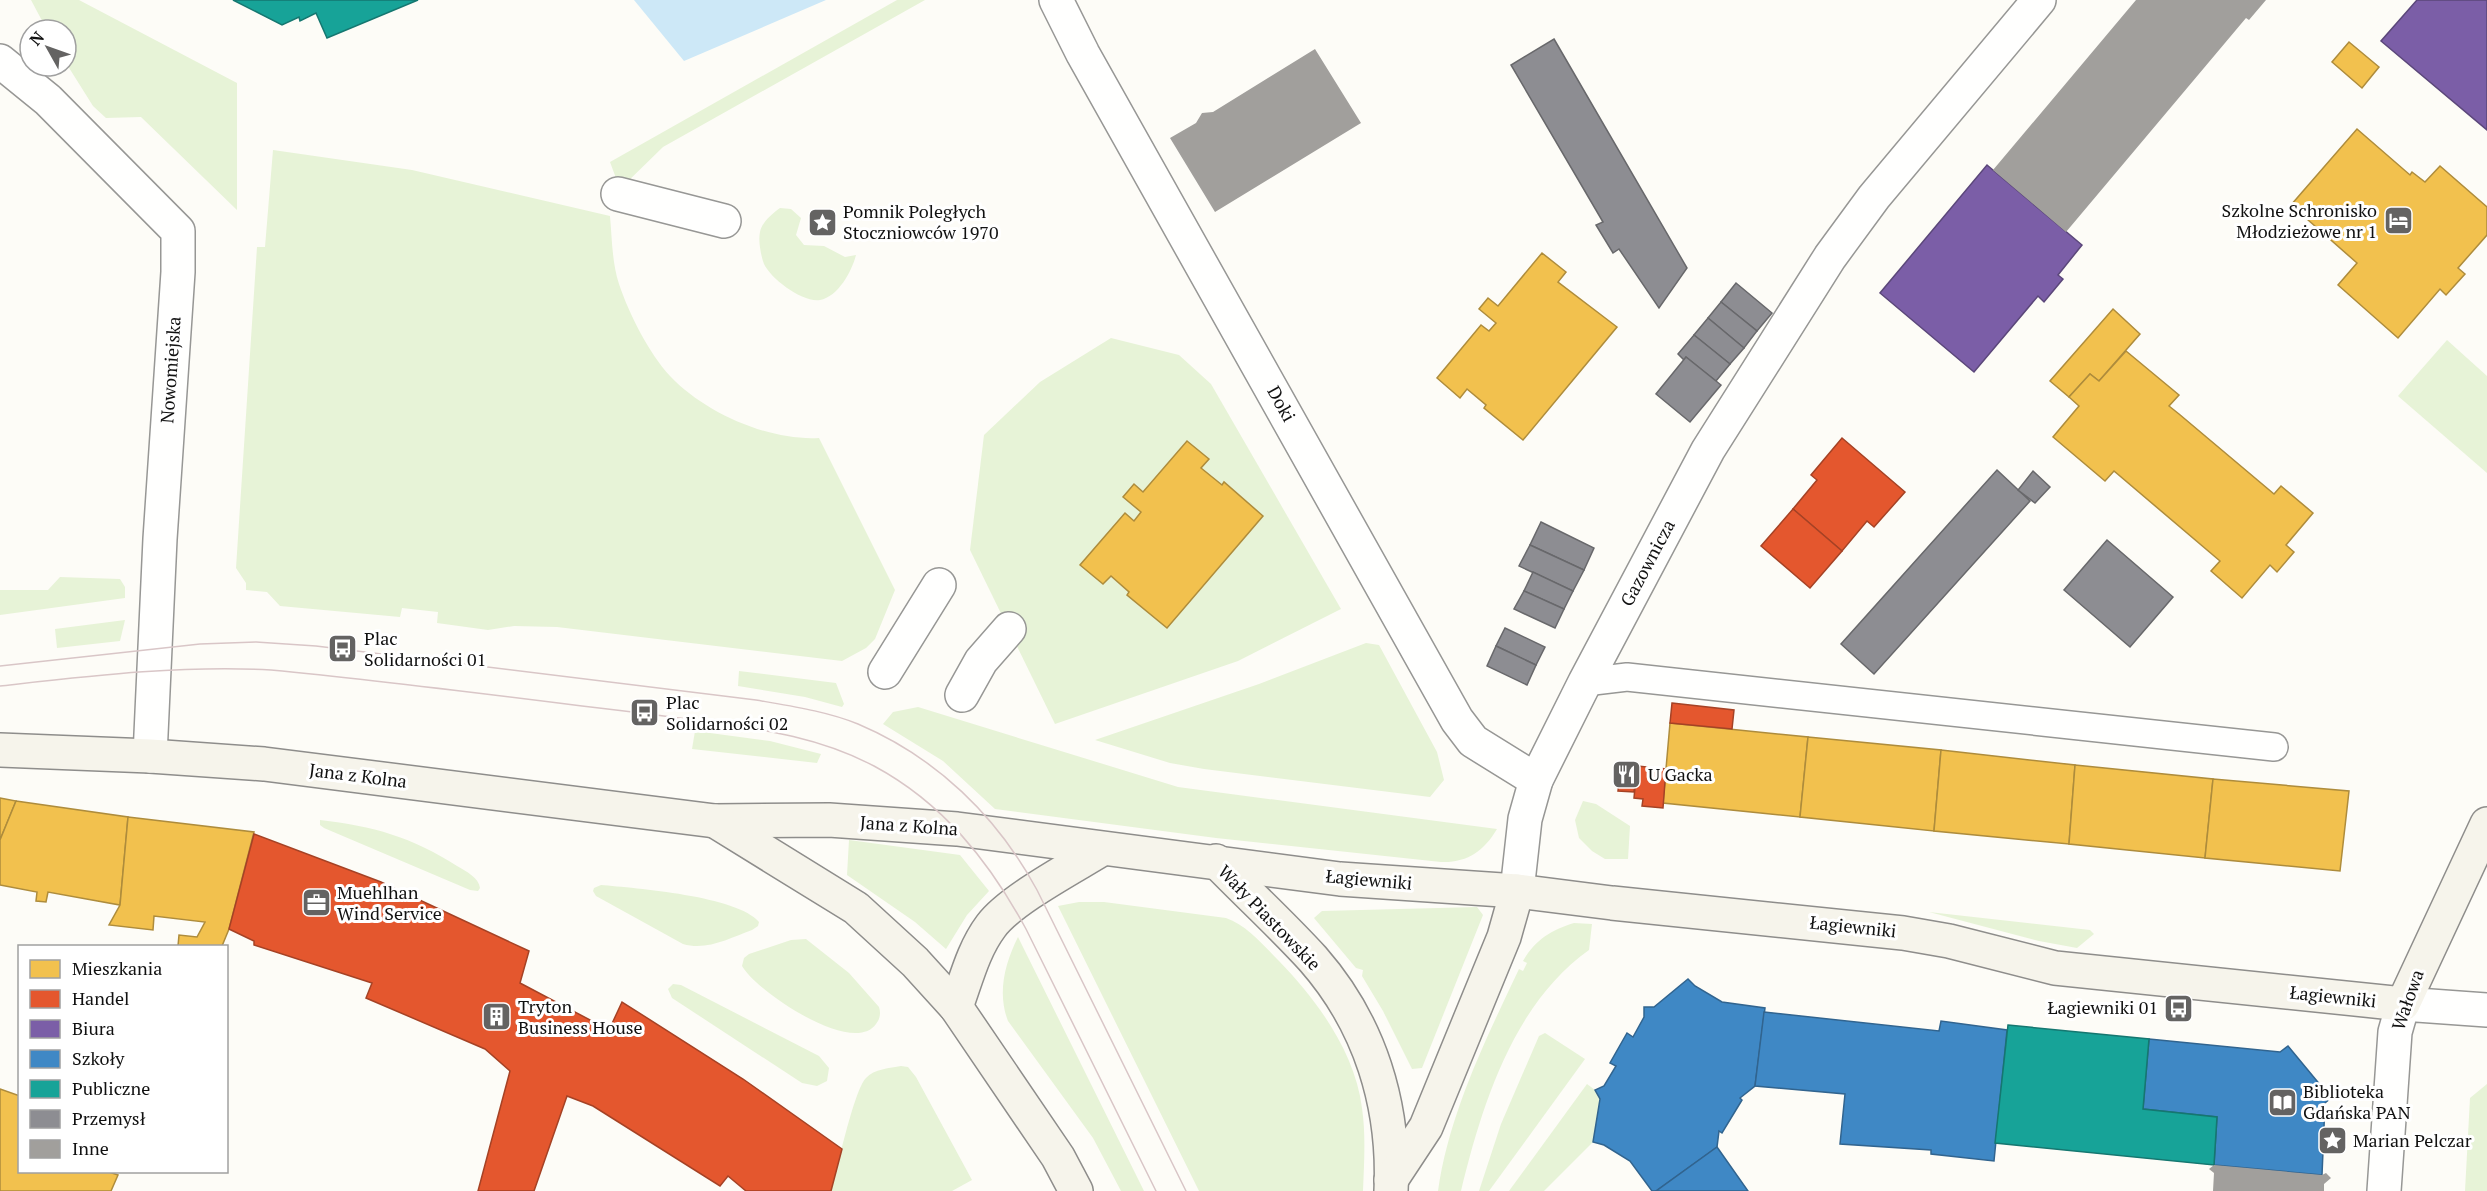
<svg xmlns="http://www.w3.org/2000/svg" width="2487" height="1191" font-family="'PT Serif',serif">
<rect width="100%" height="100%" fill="#fdfcf7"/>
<g fill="#e7f3d7">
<polygon points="31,0 79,0 237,83 237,210 141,117 106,118 93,106 66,63 66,30 47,30"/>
<polygon points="897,0 925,0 663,147 620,189 610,162"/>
<path d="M 273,150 L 412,170 L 610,216 C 612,238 612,263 619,284 C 629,314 649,353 670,376 C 705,413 769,441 819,438 L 895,590 L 875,639 L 866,648 L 842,661 L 557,627 L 514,626 L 488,630 L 437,623 L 438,612 L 402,608 L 400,617 L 280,606 L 267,592 L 246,590 L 246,583 L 236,568 L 257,247 L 265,247 Z"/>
<path d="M 780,208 L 791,209 L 801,218 L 796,235 L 804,245 L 824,246 L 845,257 L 856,255 C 852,271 838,297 820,300 C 803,303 771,279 764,264 C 761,256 758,241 760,232 C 762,222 772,214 780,208 Z"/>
<polygon points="1111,338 1179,355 1211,384 1341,609 1238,661 1055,724 970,550 984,435 1040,382"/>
<polygon points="2447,340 2487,376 2487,473 2398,396"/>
<polygon points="60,577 120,579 125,587 125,598 0,615 0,590 48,590"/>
<polygon points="125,620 120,641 57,648 55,629"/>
<polygon points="1366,643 1379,645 1437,752 1444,780 1430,797 1204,769 1170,763 1095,740 1259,684"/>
<polygon points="739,671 836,683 844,704 842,707 805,697 738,686"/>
<path d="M 918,707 L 1178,787 L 1497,829 C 1484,851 1467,863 1441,862 L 1216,838 L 995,809 L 943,761 L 883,724 L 893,712 Z"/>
<polygon points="695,731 770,741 821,754 817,763 692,749"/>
<polygon points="1583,801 1596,804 1630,826 1628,859 1605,859 1592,851 1579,838 1575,820"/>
<path d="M 320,820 C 373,826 412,837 457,866 C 466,871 479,878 480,888 L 478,891 L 470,890 L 324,828 L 320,825 Z"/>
<polygon points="849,840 960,855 989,891 967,915 946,949 915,922 847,875"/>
<path d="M 601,885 C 635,888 738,896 759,922 L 758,926 L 752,930 C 730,938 707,951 683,944 L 596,896 L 593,891 L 594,888 Z"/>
<path d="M 1079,902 L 1104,902 L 1226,918 C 1247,925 1264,946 1279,961 C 1317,1000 1355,1052 1362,1108 C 1366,1135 1364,1164 1363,1191 L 1199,1191 L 1058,906 Z"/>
<polygon points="1477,907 1483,915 1422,1068 1412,1069 1383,1011 1362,976 1363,970 1356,968 1314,918 1322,911"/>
<polygon points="1929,912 2090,930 2094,934 2077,948 2039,941"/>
<path d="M 1574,923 L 1592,924 L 1589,950 C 1513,1004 1482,1105 1461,1191 L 1438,1191 C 1449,1113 1486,1039 1519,969 L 1523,971 L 1527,963 L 1523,961 C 1535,940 1551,930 1574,923 Z"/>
<path d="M 1018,937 L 1144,1191 L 1121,1191 L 1093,1138 L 1008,1021 C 997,993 1005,963 1018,937 Z"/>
<path d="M 806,939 L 849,973 L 879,1007 C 881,1013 880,1019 876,1024 C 853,1057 756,991 742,966 L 744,958 L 749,954 L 791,940 Z"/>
<polygon points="673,984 681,985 819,1056 829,1068 827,1081 817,1086 802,1083 672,998 668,989"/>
<polygon points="1545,1033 1585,1059 1489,1191 1479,1191 1501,1124 1539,1036"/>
<path d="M 901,1066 L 908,1067 L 916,1077 L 972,1180 L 952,1191 L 831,1191 C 837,1170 854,1090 866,1078 C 874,1069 890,1068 901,1066 Z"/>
<polygon points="1587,1084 1595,1090 1600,1099 1593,1142 1544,1191 1509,1191"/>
<polygon points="2487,1084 2487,1191 2465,1191 2470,1098"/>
</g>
<polygon fill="#cde8f7" points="634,0 826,0 684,61"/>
<g fill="#f2c14e" stroke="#ae8c3c" stroke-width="1.5">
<polygon points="2349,42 2379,67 2362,88 2332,62"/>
<polygon points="2357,129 2410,175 2412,172 2425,182 2440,166 2487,207 2487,235 2458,268 2465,274 2446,295 2440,289 2398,338 2338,285 2357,263 2291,205"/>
<polygon points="1542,253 1566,272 1558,282 1617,327 1523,440 1484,408 1486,405 1467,389 1460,398 1437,378 1481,325 1489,331 1496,323 1479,309 1488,298 1498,306"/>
<polygon points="2113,309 2140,334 2099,381 2090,374 2069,397 2050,381"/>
<polygon points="2126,351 2179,395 2169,406 2179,414 2274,494 2281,486 2313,513 2286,545 2294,552 2277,572 2270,565 2242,598 2211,571 2220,561 2114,471 2105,481 2053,437 2079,406 2069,397 2090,374 2099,381"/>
<polygon points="1187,441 1209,459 1201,468 1222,485 1224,482 1263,516 1167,628 1127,595 1129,592 1111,576 1103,584 1080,565 1125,513 1134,521 1141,512 1123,497 1134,484 1143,492"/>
<polygon points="1670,723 1808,737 1800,817 1663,803"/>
<polygon points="1808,737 1941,750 1934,831 1800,817"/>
<polygon points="1941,750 2075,765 2069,844 1934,831"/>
<polygon points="2075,765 2213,779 2205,858 2069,844"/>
<polygon points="2213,779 2349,791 2340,871 2205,858"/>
<polygon points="0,798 16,801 0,840"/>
<polygon points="16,801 128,817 120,905 48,892 46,902 36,901 37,892 0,885 0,840"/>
<polygon points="128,817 254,832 229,929 222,946 178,946 179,935 197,937 205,922 154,916 153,930 109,925 120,905"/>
<polygon points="0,1089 20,1096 20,1172 109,1172 118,1175 111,1191 0,1191"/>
</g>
<g fill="#e4572e" stroke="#a54225" stroke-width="1.5">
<polygon points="1842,438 1905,492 1874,527 1867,521 1842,551 1793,509 1817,480 1811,475"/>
<polygon points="1793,509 1842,551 1810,588 1761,546"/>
<polygon points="1672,703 1734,710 1732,729 1670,723"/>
<polygon points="1621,763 1637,765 1634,792 1618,791"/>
<polygon points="1637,766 1666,769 1663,808 1642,806 1643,799 1634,798"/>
<polygon points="254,834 381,882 529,951 520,983 609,1030 622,1002 743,1079 842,1149 831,1191 746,1191 728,1176 720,1186 593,1106 567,1096 534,1191 478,1191 510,1071 485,1049 366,998 372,983 254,945 254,941 229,929"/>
</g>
<g fill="#7b5ea7" stroke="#5b477a" stroke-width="1.5">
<polygon points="2417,0 2487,0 2487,130 2381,41"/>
<polygon points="1987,165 2082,245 2058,275 2063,279 2044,302 2038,296 1974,372 1880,293"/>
</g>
<g fill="#3f88c5" stroke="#31648f" stroke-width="1.5">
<polygon points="1688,979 1695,986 1722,1002 1765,1008 1755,1086 1740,1098 1742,1100 1722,1133 1719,1131 1717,1147 1656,1191 1652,1191 1630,1161 1604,1145 1593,1142 1600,1099 1595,1090 1604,1086 1616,1066 1610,1063 1627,1033 1633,1037 1644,1017 1644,1007 1654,1007"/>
<polygon points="1764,1012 1939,1031 1941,1021 2007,1030 1994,1161 1931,1154 1931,1150 1840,1144 1845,1094 1755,1086"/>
<polygon points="2149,1039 2280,1052 2288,1046 2331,1098 2325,1103 2322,1175 2214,1165 2217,1117 2143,1109"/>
<polygon points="1717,1147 1748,1191 1656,1191"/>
</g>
<g fill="#17a398" stroke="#157770" stroke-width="1.5">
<polygon points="233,0 418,0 327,38 316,13 300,21 299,17 282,25"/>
<polygon points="2008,1025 2149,1039 2143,1109 2217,1117 2214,1165 1995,1143"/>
</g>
<g fill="#8d8d92" stroke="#68686b" stroke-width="1.5">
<polygon points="1554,39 1687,268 1659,308 1619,249 1613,253 1596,225 1603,222 1511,65"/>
<polygon points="1736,283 1772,313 1757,331 1721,302"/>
<polygon points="1721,302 1757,331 1744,348 1708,318"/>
<polygon points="1708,318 1744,348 1730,364 1694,335"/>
<polygon points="1694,335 1730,364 1716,381 1686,357 1684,360 1678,354"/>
<polygon points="1686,357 1721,385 1690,422 1656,394"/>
<polygon points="1997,470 2030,501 1874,674 1841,644"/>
<polygon points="2033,471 2050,487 2035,503 2018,490"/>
<polygon points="1541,522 1594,548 1584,570 1530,545"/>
<polygon points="2107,540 2173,597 2130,647 2064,590"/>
<polygon points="1530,545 1584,570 1573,591 1519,566"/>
<polygon points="1533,572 1573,591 1564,609 1524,591"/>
<polygon points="1524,591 1564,609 1555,628 1514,609"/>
<polygon points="1505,628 1545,647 1536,665 1496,646"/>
<polygon points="1496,646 1536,665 1527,685 1487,666"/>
</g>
<g fill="#a19f9c">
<polygon points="2136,0 2266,0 2249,20 2246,18 2066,232 1993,170"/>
<polygon points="1315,49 1361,123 1215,212 1170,138 1196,123 1202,113 1213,112"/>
<polygon points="2214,1165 2322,1175 2326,1173 2331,1178 2324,1184 2324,1191 2213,1191 2214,1173 2209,1169"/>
</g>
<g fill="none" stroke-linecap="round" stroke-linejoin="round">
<defs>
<polyline id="lane" points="1585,682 1627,677 2274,747"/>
<g id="street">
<polyline points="1056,0 1083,54 1457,720 1473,741 1536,780"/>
<polyline points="0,61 48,100 178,231 178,272 160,539 150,756"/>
<polyline points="618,194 724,221"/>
<polyline points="885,672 939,585"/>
<polyline points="962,695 981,661 1009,629"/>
<polyline points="1517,891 1525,819 1536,780 1585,682 1708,450 1830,257 1874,197 2039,0"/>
<polyline points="2384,1191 2395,1032 2403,1004 2487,1010"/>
</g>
<g id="secondary">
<polyline points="0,750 150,756 264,764 715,821 829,820 957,829 1340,879 1517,891 1612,903 1903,933 1949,941 2055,968 2403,1004 2487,824"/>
<polyline points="715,821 856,908 915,962 956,1007 1058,1157 1076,1191"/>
<path d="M 1216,861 C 1248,894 1282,925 1313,959 C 1370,1024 1395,1105 1391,1191"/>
<path d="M 956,1007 C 966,980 973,950 991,926 C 1010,900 1073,867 1102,849"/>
<polyline points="1391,1180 1426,1127 1504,937 1517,891"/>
</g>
</defs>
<use href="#lane" stroke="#979795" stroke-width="30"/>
<use href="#street" stroke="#979795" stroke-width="36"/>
<use href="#secondary" stroke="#8e8d8b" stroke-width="36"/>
<use href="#lane" stroke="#fffffe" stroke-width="27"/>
<use href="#street" stroke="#fffffe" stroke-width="33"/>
<use href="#secondary" stroke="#f6f4eb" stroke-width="33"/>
<g stroke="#d9c6c7" stroke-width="1.5">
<path d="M 0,666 L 200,644 L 256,642 L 316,646 L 756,700 C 790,706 826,711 858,724 C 936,757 997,816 1037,890 L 1186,1191"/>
<path d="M 0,686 C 90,676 181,665 271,670 C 375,680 479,693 582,706 C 625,711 667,716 708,722 C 767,730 821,738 874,766 C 943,803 989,861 1026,929 L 1156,1191"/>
</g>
</g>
<defs>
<symbol id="hotel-square" viewBox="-11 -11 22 22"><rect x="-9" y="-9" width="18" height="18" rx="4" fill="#646362" stroke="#fff"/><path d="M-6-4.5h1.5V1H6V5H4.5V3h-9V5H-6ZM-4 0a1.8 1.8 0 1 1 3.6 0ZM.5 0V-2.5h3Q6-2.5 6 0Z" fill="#fff"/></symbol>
<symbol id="sight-square" viewBox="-11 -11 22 22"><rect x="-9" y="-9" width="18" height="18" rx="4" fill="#646362" stroke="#fff"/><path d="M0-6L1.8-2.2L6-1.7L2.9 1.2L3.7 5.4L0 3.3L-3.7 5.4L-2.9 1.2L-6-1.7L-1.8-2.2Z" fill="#fff"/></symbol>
<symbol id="bus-square" viewBox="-11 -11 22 22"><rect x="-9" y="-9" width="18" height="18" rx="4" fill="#646362" stroke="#fff"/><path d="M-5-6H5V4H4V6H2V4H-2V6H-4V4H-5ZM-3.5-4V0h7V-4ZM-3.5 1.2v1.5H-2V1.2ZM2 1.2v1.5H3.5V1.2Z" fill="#fff"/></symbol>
<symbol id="restaurant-square" viewBox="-11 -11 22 22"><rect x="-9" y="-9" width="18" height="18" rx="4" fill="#646362" stroke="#fff"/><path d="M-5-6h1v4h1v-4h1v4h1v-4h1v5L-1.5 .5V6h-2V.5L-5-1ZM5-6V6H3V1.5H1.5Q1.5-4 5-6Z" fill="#fff"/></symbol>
<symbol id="office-square" viewBox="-11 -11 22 22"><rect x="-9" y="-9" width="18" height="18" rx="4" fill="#646362" stroke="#fff"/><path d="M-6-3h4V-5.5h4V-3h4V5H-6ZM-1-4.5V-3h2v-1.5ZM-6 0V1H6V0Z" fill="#fff"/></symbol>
<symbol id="building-square" viewBox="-11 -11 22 22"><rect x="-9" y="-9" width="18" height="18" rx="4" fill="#646362" stroke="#fff"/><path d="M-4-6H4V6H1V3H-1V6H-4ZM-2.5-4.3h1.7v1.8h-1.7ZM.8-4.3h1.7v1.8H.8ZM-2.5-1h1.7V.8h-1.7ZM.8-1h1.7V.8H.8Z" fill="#fff"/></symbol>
<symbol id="library-square" viewBox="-11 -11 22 22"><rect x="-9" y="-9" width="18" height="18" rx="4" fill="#646362" stroke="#fff"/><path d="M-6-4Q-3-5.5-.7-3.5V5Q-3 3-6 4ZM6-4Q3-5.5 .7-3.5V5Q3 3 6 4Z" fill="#fff"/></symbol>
</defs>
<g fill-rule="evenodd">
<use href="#hotel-square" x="2382" y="204" width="33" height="33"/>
<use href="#sight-square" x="806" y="206" width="33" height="33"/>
<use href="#bus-square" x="326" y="632" width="33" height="33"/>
<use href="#bus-square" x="628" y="696" width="33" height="33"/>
<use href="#restaurant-square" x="1610" y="758" width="33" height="33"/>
<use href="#office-square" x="300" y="886" width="33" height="33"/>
<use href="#bus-square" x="2162" y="992" width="33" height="33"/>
<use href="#building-square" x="480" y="1000" width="33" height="33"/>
<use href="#library-square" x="2266" y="1086" width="33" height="33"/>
<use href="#sight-square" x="2316" y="1124" width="33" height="33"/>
</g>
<g text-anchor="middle" stroke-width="6" stroke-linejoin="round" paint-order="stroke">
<g font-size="18" fill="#111" stroke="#fff" text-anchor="start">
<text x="2377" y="217" text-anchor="end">Szkolne Schronisko<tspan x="2377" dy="21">Młodzieżowe nr 1</tspan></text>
<text x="843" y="218">Pomnik Poległych<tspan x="843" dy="21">Stoczniowców 1970</tspan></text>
<text x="364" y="645">Plac<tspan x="364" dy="21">Solidarności 01</tspan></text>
<text x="666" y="709">Plac<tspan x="666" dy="21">Solidarności 02</tspan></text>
<text x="1648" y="781">U Gacka</text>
<text x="337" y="899">Muehlhan<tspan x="337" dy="21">Wind Service</tspan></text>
<text x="518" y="1013">Tryton<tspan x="518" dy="21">Business House</tspan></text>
<text x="2158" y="1014" text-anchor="end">Łagiewniki 01</text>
<text x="2303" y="1098">Biblioteka<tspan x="2303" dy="21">Gdańska PAN</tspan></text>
<text x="2353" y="1147">Marian Pelczar</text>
</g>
<g font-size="18" fill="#111" stroke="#fff">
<text transform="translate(171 370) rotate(-86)" y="6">Nowomiejska</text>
<text transform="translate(1281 404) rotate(61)" y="6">Doki</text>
<text transform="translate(1648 563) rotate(-62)" y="6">Gazownicza</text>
<text transform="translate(358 776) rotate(7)" y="6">Jana z Kolna</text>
<text transform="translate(909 826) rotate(4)" y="6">Jana z Kolna</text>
<text transform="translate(1369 880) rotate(5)" y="6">Łagiewniki</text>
<text transform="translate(1269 918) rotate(46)" y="6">Wały Piastowskie</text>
<text transform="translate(1853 927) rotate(6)" y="6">Łagiewniki</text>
<text transform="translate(2333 997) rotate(6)" y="6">Łagiewniki</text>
<text transform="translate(2408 1000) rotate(-71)" y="6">Wałowa</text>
</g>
</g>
<rect x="18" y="945" width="210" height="228" fill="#ffffff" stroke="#a0a0a0" stroke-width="1.5"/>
<rect x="30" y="960" width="30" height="18" fill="#f2c14e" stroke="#a0a0a0" stroke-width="1.5"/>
<text x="72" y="975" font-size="18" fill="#111111">Mieszkania</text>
<rect x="30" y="990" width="30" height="18" fill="#e4572e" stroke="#a0a0a0" stroke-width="1.5"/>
<text x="72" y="1005" font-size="18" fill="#111111">Handel</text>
<rect x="30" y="1020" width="30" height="18" fill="#7b5ea7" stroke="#a0a0a0" stroke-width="1.5"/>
<text x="72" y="1035" font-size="18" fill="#111111">Biura</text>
<rect x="30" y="1050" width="30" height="18" fill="#3f88c5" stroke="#a0a0a0" stroke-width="1.5"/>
<text x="72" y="1065" font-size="18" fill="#111111">Szkoły</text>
<rect x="30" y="1080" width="30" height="18" fill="#17a398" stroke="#a0a0a0" stroke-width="1.5"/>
<text x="72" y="1095" font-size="18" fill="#111111">Publiczne</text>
<rect x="30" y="1110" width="30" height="18" fill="#8d8d92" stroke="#a0a0a0" stroke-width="1.5"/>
<text x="72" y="1125" font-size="18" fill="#111111">Przemysł</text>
<rect x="30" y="1140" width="30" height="18" fill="#a19f9c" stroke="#a0a0a0" stroke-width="1.5"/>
<text x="72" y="1155" font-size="18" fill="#111111">Inne</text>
<g transform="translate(48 48) rotate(310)"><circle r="28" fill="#ffffff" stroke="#a0a0a0" stroke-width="1.5"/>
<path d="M0-4.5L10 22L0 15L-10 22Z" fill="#646362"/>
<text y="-9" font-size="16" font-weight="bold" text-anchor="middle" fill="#111111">N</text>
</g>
</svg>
